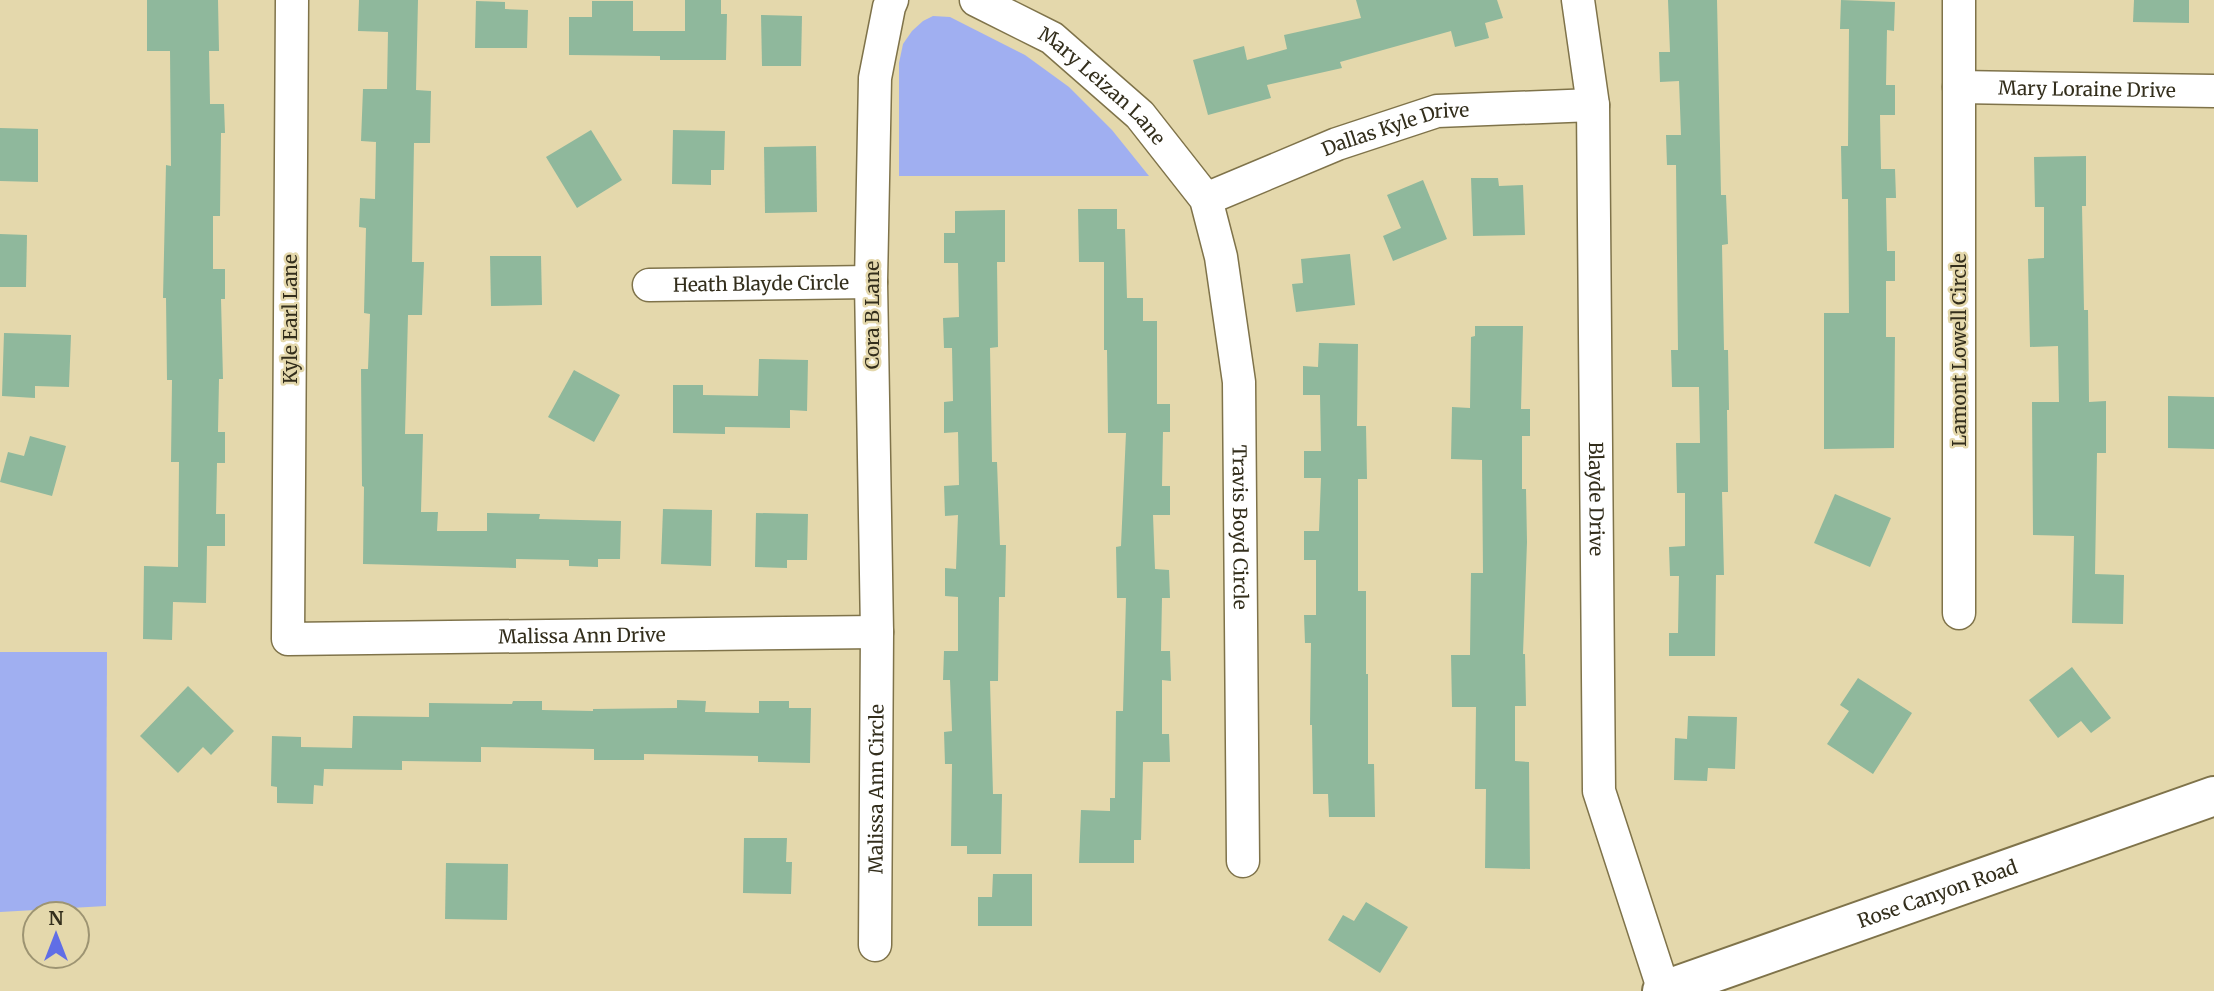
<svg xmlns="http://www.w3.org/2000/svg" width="2214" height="991" font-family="Merriweather,serif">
<rect width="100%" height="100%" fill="#e4d8ac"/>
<g fill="#a0aff1">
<polygon points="933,16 950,17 1025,55 1069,87 1112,130 1149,176 899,176 899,63 903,44 912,31 923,21"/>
<polygon points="0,652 107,652 106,906 0,912"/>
</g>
<g fill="#8fb89c">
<polygon points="147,0 218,0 219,51 209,51 210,104 224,104 225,133 221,133 220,216 213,216 213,269 225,269 225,299 221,299 223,379 219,379 218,432 225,432 225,463 217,463 216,514 225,514 225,546 207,546 206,603 173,602 172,640 143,639 144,566 178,567 179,462 171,462 172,380 167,380 166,298 163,298 166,165 171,166 170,51 147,51"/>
<polygon points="359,0 418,0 416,90 431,91 430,143 414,143 412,262 424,262 422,315 408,315 405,434 423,434 421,512 438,512 437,531 487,531 487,513 540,514 539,519 621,521 620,559 598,559 598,567 569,566 569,560 516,559 516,568 363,564 364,487 362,486 361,369 368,369 370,314 364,313 366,228 359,227 360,198 375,199 376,142 361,141 363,89 387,89 388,32 358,31"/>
<polygon points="685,0 721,0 721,14 727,14 726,60 660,60 660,56 569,55 569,17 592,17 592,1 633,1 633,31 685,31"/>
<polygon points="1356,0 1497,0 1503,18 1485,23 1489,38 1455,47 1451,31 1340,62 1342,68 1267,85 1271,98 1208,115 1193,60 1244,46 1247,60 1287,49 1284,35 1361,18"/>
<polygon points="1668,0 1717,0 1721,195 1726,195 1728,244 1722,245 1724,350 1728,350 1729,410 1727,410 1728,492 1722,492 1724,575 1716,575 1715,656 1669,656 1669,633 1678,633 1679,576 1670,576 1669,547 1685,546 1685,493 1677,493 1676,443 1700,443 1699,387 1672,387 1671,350 1678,350 1676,165 1667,165 1666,135 1681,135 1679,81 1660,82 1659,52 1670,52"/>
<polygon points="1841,0 1895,2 1894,31 1887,30 1886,85 1895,85 1895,115 1880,115 1881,169 1895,169 1896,198 1886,198 1887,251 1895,251 1895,281 1886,281 1886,337 1895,337 1894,448 1824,449 1824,313 1849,313 1848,199 1842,199 1841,146 1848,146 1849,29 1840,29"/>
<polygon points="2134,0 2189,0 2189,23 2133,22"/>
<polygon points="476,1 505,2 505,9 528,10 527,48 475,48"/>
<polygon points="761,15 802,16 801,66 762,66"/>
<polygon points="0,128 38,129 38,182 0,181"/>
<polygon points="591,130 622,180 577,208 546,157"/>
<polygon points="673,130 725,131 724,170 711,170 711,185 672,184"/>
<polygon points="816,146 817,212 765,213 764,147"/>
<polygon points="2086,156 2086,206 2082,206 2084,310 2088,310 2089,402 2106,401 2106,453 2097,453 2095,574 2124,575 2123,624 2072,623 2074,536 2033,535 2032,402 2059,402 2058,346 2030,347 2028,259 2044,258 2044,207 2035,207 2034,157"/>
<polygon points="1471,178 1498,178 1499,186 1523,185 1525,235 1473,236"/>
<polygon points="1423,180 1447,239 1393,261 1383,236 1401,228 1387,195"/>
<polygon points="1078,209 1117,209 1117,229 1125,229 1127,298 1143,298 1143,321 1157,321 1157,404 1170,404 1170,432 1163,432 1162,486 1170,486 1170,515 1153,515 1155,569 1169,570 1170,598 1162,598 1161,651 1170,651 1171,681 1162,680 1162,734 1169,734 1170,762 1143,762 1141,840 1134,840 1134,863 1079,863 1081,810 1110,811 1110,798 1115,798 1116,711 1123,711 1126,598 1117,598 1116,547 1121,546 1126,433 1108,433 1107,350 1104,350 1104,262 1079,262"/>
<polygon points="1005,210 1005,262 997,262 998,347 990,348 992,462 997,462 1000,545 1006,545 1005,597 999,597 998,681 990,681 993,794 1002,794 1001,854 967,854 967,846 951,846 952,764 945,764 944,732 952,731 950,680 943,680 944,651 958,651 958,597 945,596 945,568 956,569 958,515 945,516 944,486 959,485 958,432 944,433 944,402 953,401 952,348 944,348 943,318 959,317 958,263 944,263 944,233 955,233 955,211"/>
<polygon points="0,234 27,235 26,287 0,287"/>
<polygon points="1350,254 1355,305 1296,312 1292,284 1303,283 1301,259"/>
<polygon points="490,256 541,256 542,305 491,306"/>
<polygon points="1475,326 1523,326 1521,409 1530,409 1530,436 1522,436 1522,489 1526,489 1527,542 1523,654 1525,654 1526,706 1515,706 1515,761 1529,762 1530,869 1485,868 1486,789 1475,789 1476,707 1452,707 1451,655 1470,655 1471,573 1483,573 1482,460 1451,459 1452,407 1470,408 1471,337 1475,336"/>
<polygon points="4,333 71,335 69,387 35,386 35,398 2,396"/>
<polygon points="1319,343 1358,344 1357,426 1366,426 1367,479 1358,479 1358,591 1366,591 1366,674 1368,674 1368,764 1374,764 1375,817 1329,817 1328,794 1313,794 1312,725 1310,725 1311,643 1305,643 1304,615 1316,615 1316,560 1304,560 1304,531 1319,531 1321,478 1304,478 1304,451 1321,451 1320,395 1303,395 1303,366 1318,367"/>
<polygon points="759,359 808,360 807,411 790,410 790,428 725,427 725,434 673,433 673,385 703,385 703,395 758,396"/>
<polygon points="574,370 620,395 594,442 548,417"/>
<polygon points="2168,396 2214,397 2214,449 2168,448"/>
<polygon points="30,436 66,446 52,496 0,482 8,452 24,456"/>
<polygon points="1835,494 1891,518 1870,567 1814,543"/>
<polygon points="663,509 712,510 711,566 661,564"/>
<polygon points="756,513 808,514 807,560 787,560 787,568 755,567"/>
<polygon points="2072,667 2111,718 2091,733 2081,721 2058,738 2029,700"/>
<polygon points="1858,678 1912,713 1873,774 1827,744 1849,711 1840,705"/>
<polygon points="188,686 234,731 211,755 203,747 178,773 140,736"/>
<polygon points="677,700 706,701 705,712 759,713 759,701 789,701 789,708 811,708 810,763 758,762 758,756 644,754 644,760 594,760 594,749 481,747 481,762 402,761 402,770 324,769 323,786 314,785 313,804 277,803 277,787 271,786 272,736 301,737 301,747 352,748 353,716 429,717 429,703 512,704 513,701 542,701 542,710 593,711 593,709 677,708"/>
<polygon points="1688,716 1737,717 1735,769 1708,768 1707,781 1674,780 1675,738 1687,739"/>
<polygon points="744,838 787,838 786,862 792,862 791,894 743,893"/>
<polygon points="446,863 508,864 507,920 445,919"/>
<polygon points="993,874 1032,874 1032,926 978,926 978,897 992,897"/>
<polygon points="1366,902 1408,927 1380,973 1328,940 1343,915 1354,921"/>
</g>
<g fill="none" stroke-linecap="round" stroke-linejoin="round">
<defs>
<g id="street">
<path id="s1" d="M 292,0 L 288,639 L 877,632"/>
<path id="s2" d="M 976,0 L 1052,38 L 1140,115 L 1206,199 L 1221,257 L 1239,382 L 1243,861"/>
<path id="s3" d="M 1578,0 L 1593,105 L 1599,791 L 1664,991"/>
<polyline points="1959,0 1959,613"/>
<path id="s4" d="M 1959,87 L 2214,91"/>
<path id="s5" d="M 1206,199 L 1337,144 L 1437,111 L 1593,105"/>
<path id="s6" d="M 649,285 L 871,282"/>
<path id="s7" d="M 875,945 L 877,632 L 871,282 L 875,78 L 889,7 L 892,0"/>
</g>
<g id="secondary">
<path id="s8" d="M 1662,991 L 2214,796"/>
</g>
</defs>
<use href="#street" stroke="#7f734a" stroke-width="35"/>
<use href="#secondary" stroke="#7f734a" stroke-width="42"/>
<use href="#street" stroke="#fff" stroke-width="32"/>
<use href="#secondary" stroke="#fff" stroke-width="38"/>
</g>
<g text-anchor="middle" stroke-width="5" stroke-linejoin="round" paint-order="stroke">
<g font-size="19" fill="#332e1c" stroke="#e4d8ac">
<text dy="7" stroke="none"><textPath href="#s2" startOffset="154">Mary Leizan Lane</textPath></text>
<text dy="7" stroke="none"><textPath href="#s4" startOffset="128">Mary Loraine Drive</textPath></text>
<text dy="7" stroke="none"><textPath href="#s5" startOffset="203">Dallas Kyle Drive</textPath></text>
<text dy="7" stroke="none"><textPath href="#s6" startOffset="112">Heath Blayde Circle</textPath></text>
<text transform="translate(872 315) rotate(-90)" y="7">Cora B Lane</text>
<text transform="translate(290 319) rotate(-90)" y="7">Kyle Earl Lane</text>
<text transform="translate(1959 350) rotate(-90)" y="7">Lamont Lowell Circle</text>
<text dy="7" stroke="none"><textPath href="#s3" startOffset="500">Blayde Drive</textPath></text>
<text dy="7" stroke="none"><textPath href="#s2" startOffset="640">Travis Boyd Circle</textPath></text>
<text dy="7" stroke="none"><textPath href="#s1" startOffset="933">Malissa Ann Drive</textPath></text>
<text dy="7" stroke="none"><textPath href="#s7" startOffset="156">Malissa Ann Circle</textPath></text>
<text dy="7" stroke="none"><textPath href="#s8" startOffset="292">Rose Canyon Road</textPath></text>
</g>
</g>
<g transform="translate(56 935)"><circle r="33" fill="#e4d8ac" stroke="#9d9472" stroke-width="2"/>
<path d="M0-5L12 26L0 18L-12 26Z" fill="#606ee6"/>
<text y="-10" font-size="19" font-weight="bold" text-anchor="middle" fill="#332e1c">N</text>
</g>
</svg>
